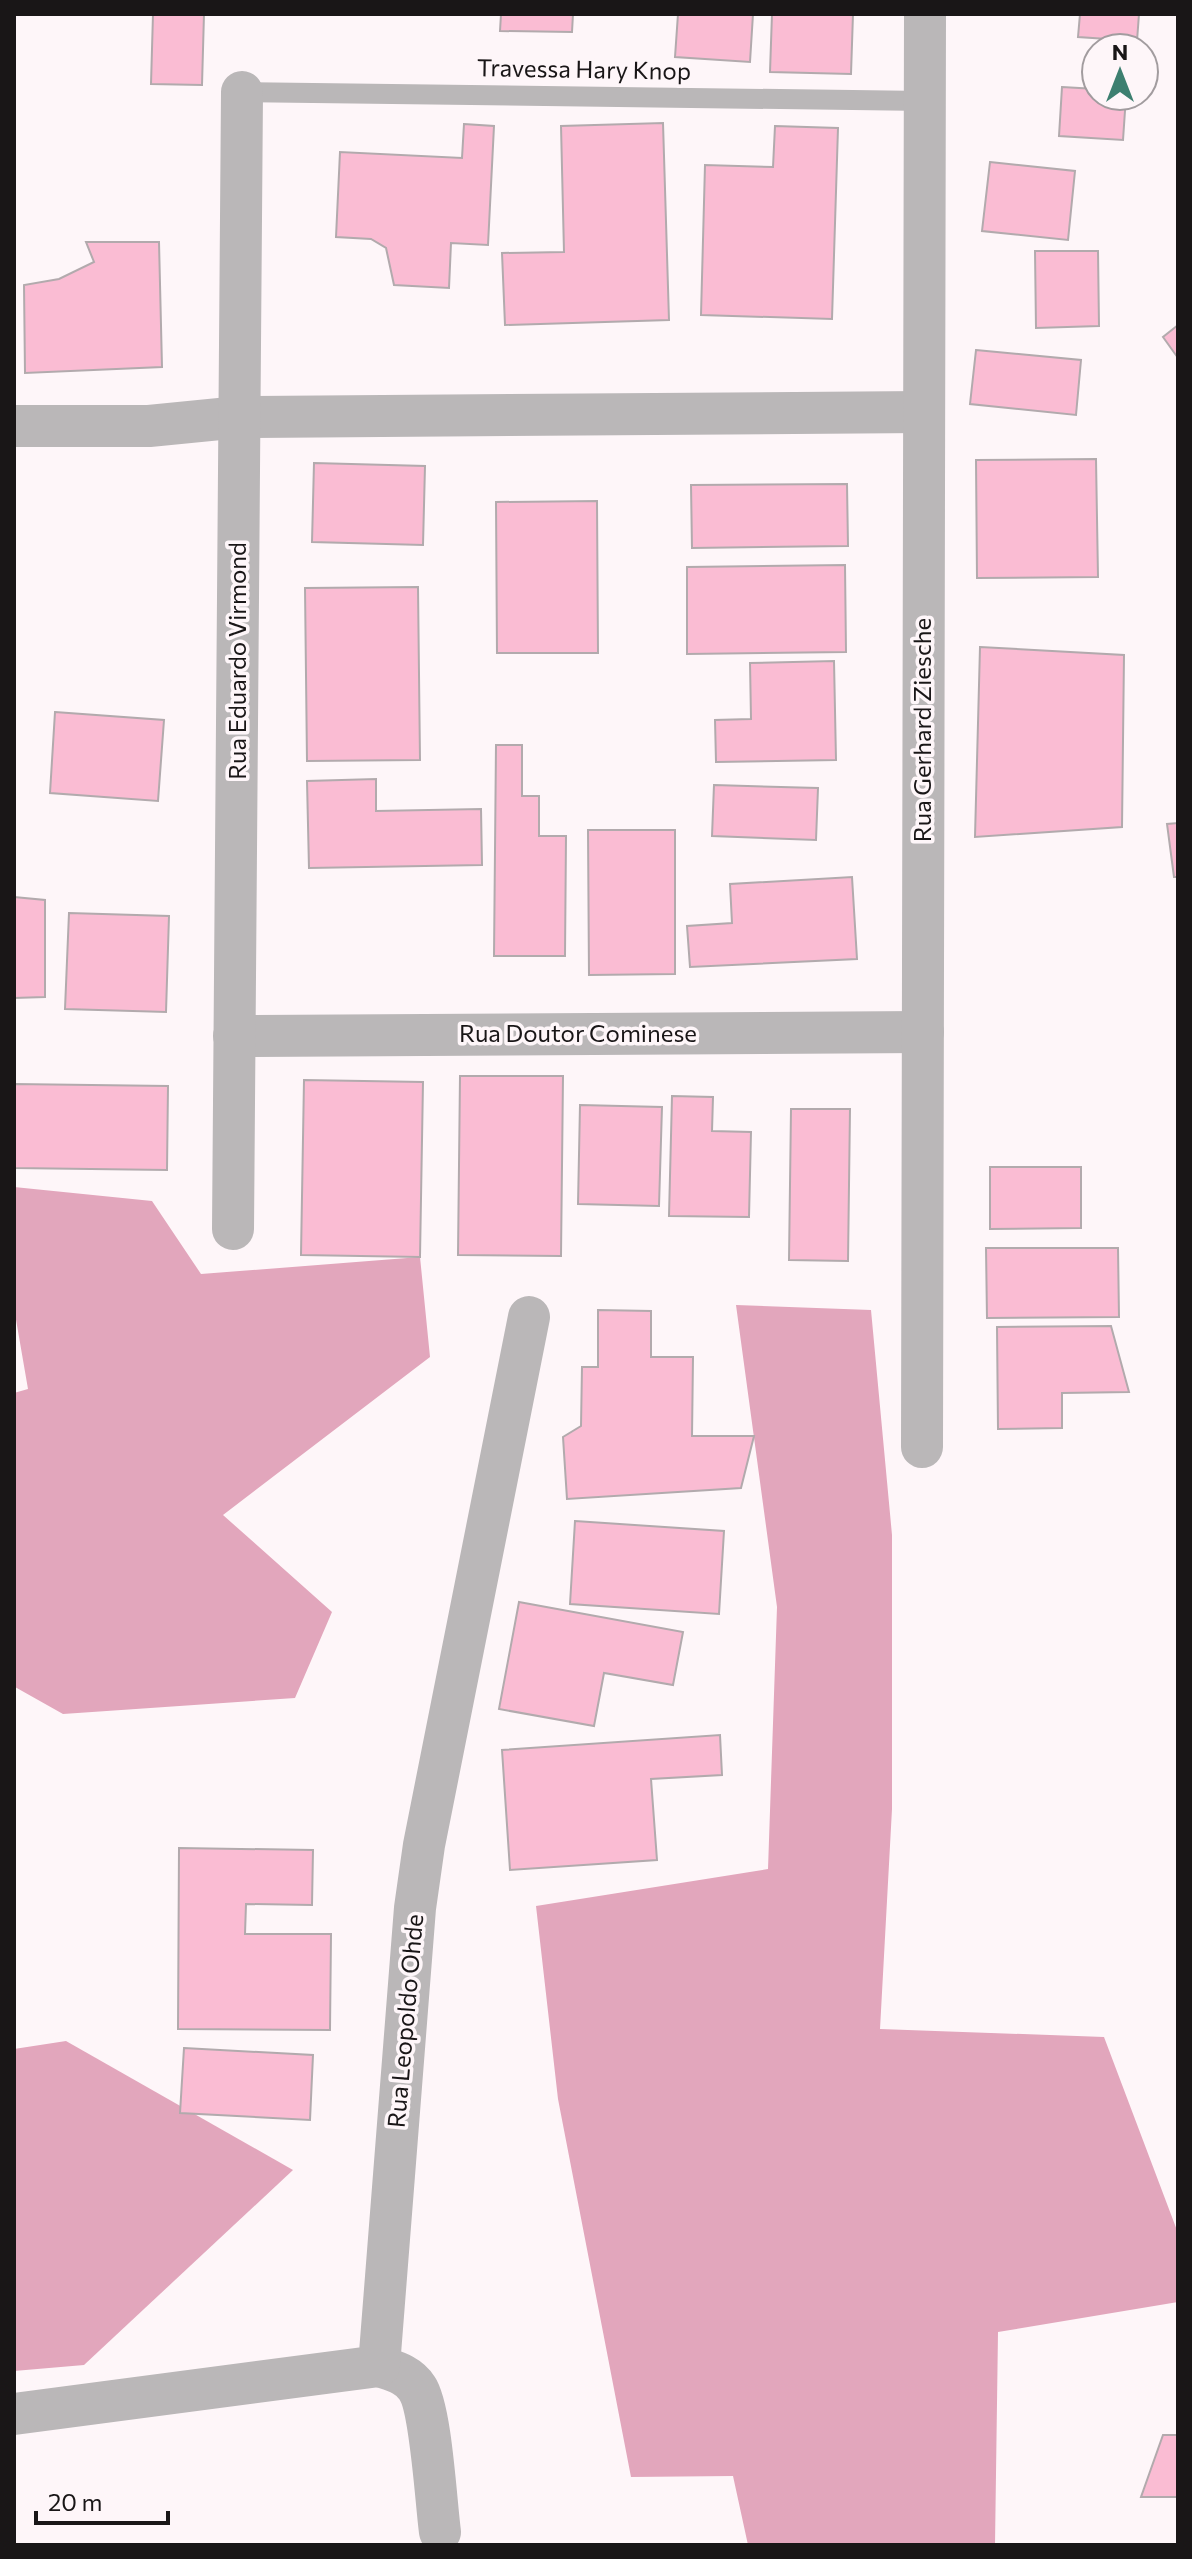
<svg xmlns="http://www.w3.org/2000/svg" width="1192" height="2559" font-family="Commissioner,sans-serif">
<rect width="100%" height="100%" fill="#fef6f9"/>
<g fill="#e2a6bc">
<polygon points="14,1187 152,1201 201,1274 420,1257 430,1357 223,1515 332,1612 295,1698 63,1714 15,1687 14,1393 28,1389 14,1308"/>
<polygon points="736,1305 871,1310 892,1535 892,1809 880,2029 1104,2037 1178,2233 1178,2302 998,2332 995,2545 748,2545 733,2476 631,2477 558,2099 536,1906 768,1869 777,1607"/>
<polygon points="66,2041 293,2170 84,2365 14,2371 14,2049"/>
</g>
<g fill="#fabcd3" stroke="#b2aaad" stroke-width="2">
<polygon points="153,14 204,14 202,85 151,84"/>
<polygon points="501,14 573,14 572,32 500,31"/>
<polygon points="678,14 753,14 750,62 675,57"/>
<polygon points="772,14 853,14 851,74 770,72"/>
<polygon points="1080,14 1139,14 1137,41 1078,37"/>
<polygon points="1062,87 1096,89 1096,96 1126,96 1123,140 1059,136"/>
<polygon points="663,123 669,320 505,325 502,253 564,252 561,126"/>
<polygon points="464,124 494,126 488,245 451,243 449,288 394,285 386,248 371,239 336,237 340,152 462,158"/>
<polygon points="775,126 838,128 832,319 701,315 705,165 773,167"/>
<polygon points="990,162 1075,171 1068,240 982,231"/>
<polygon points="86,242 159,242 162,367 25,373 24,285 59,279 94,262"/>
<polygon points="1035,251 1098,251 1099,326 1036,328"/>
<polygon points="1178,325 1178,358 1163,337"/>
<polygon points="976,350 1081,360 1076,415 970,404"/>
<polygon points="1096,459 1098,577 977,578 976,460"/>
<polygon points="314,463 425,466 423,545 312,542"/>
<polygon points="847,484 848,546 692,548 691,485"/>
<polygon points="597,501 598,653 497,653 496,502"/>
<polygon points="845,565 846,652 687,654 687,567"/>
<polygon points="418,587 420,760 307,761 305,588"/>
<polygon points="980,647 1124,655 1122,827 975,837"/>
<polygon points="834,661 836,760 716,762 715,720 751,719 750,663"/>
<polygon points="55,712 164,720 158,801 50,793"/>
<polygon points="496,745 522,745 522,796 539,796 539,836 566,836 565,956 494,956"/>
<polygon points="376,779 376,811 481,809 482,865 309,868 307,781"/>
<polygon points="714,785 818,788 816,840 712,836"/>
<polygon points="1178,823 1178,877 1174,877 1167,824"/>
<polygon points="588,830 675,830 675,974 589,975"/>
<polygon points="852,877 857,959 690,967 687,926 732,923 730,884"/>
<polygon points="14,897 45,900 45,997 14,998"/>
<polygon points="69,913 169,916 166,1012 65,1009"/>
<polygon points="460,1076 563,1076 561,1256 458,1255"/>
<polygon points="304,1080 423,1082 420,1257 301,1255"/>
<polygon points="14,1084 168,1086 167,1170 14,1168"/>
<polygon points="672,1096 713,1097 712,1131 751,1132 749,1217 669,1216"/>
<polygon points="580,1105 662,1107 659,1206 578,1204"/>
<polygon points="791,1109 850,1109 848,1261 789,1260"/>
<polygon points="990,1167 1081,1167 1081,1228 990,1229"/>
<polygon points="986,1248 1118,1248 1119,1317 987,1318"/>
<polygon points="598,1310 651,1311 651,1357 693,1357 692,1436 754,1436 741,1488 567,1499 563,1437 581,1426 582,1367 598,1367"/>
<polygon points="1111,1326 1129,1392 1062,1393 1062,1428 998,1429 997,1327"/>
<polygon points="575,1521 724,1531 719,1614 570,1604"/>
<polygon points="519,1602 683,1632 673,1685 604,1673 594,1726 499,1709"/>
<polygon points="720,1735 722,1775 651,1779 657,1860 510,1870 502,1750"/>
<polygon points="179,1848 313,1850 312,1905 246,1904 245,1934 331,1934 330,2030 178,2029"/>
<polygon points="184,2048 313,2055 310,2120 180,2113"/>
<polygon points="1163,2435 1178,2435 1178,2497 1141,2497"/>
</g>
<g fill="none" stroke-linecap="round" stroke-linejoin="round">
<polyline stroke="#bab7b8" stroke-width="20" points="242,92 925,101"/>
<g stroke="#bab7b8" stroke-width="42">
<polyline points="14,426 149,426 240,417 924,412"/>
<polyline points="234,1036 923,1032"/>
<polyline points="233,1229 242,92"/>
<polyline points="922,1447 925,14"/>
<path d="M 379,2366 C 393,2371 408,2374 417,2388 C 431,2408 436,2503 440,2532"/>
<polyline points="14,2414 379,2366 415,1908 424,1845 529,1317"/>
</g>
</g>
<g text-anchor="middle" stroke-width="7" stroke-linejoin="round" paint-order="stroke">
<g font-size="24" fill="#191617" stroke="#fef6f9">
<text transform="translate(584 70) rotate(1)" y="8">Travessa Hary Knop</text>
<text transform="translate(238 661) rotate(-90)" y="8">Rua Eduardo Virmond</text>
<text transform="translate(923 730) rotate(-90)" y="8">Rua Gerhard Ziesche</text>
<text x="578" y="1042">Rua Doutor Cominese</text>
<text transform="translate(406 2021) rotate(-85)" y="8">Rua Leopoldo Ohde</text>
</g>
</g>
<rect width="1192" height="2559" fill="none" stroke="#191617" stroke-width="32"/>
<g transform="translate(1120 72)"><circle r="38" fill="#fef6f9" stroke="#a29c9f" stroke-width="2"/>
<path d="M0-6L14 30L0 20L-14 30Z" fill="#3d7f70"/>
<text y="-12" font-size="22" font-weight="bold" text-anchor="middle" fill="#191617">N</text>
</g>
<path d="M36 2511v12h132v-12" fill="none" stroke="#191617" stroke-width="4"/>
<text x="48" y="2511" font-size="24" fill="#191617" stroke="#fef6f9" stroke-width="6" paint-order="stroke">20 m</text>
</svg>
